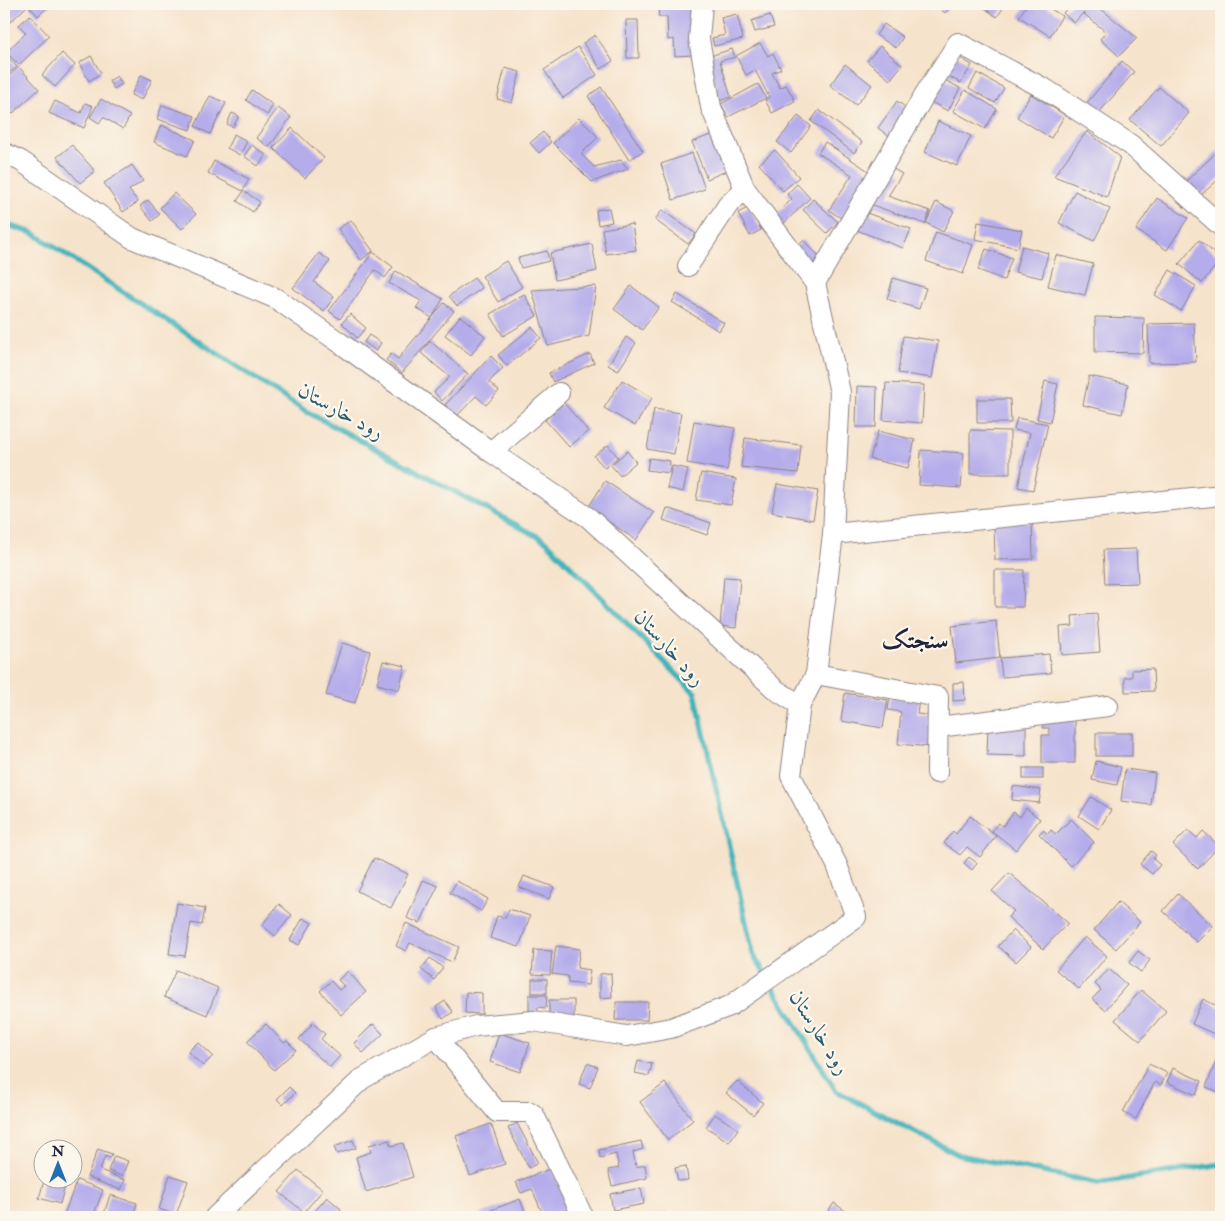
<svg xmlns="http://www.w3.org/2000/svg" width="1225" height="1221" font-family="'IM FELL Double Pica',Amiri,serif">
<rect width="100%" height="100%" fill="#fbf7ec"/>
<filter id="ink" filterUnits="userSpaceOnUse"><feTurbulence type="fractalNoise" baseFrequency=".02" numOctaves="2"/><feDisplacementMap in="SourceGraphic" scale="10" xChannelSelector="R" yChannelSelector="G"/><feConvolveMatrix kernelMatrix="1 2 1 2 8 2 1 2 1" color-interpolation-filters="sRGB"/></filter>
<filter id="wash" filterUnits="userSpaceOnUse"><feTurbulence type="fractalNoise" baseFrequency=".0096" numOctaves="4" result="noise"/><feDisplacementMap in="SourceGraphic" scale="20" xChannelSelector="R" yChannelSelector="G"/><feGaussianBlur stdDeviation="1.12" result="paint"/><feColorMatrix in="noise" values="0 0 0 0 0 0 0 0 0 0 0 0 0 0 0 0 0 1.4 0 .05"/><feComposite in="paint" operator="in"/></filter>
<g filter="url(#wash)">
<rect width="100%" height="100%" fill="#f6e3cb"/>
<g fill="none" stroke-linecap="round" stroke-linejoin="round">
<polyline stroke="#43b3bb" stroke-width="5.5" points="4,224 33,233 302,409 546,541 695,693 753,954 836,1091 959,1155 1098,1183 1221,1164"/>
</g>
<g id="blocks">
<g fill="#b5adeb">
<polygon points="4,4 23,4 26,7 4,28"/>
<polygon points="29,4 51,4 38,16 28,5"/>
<polygon points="934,4 952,4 945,13"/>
<polygon points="984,4 1006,4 997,17 982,6"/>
<polygon points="1027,4 1043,4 1062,16 1050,36 1019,17"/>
<polygon points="1071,4 1095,4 1137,38 1119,56 1100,39 1106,32 1083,13 1074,23 1063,13"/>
<polygon points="691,6 693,55 675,56 674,39 668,40 667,17 659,17 658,8"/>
<polygon points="737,14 743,39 714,46 712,38 725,35 721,18"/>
<polygon points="30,15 49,36 19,65 6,52 26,33 19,25"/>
<polygon points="770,15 774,27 755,32 751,21"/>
<polygon points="626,20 638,20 639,58 627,58"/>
<polygon points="884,24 903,37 896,48 876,35"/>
<polygon points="595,35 613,61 601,69 583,43"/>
<polygon points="760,43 768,56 773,53 781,69 772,73 780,88 786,85 795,101 772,113 765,100 769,97 755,70 746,75 736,56"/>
<polygon points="880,46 902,65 890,80 867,61"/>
<polygon points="578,47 597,75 563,98 544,70"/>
<polygon points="732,49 735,57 720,61 731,97 720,101 707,57"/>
<polygon points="62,53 75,65 55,87 42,75"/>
<polygon points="7,56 17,67 8,74 4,69 4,58"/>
<polygon points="91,56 101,73 89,81 79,63"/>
<polygon points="957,56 972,65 961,83 946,75"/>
<polygon points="1122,61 1134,72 1097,115 1085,105"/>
<polygon points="845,64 872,85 856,105 830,85"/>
<polygon points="19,67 39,89 12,114 4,105 4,81"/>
<polygon points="505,68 520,72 512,103 497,99"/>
<polygon points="977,73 1004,88 995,103 969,88"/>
<polygon points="141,75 152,80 142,100 131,95"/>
<polygon points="117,76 122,84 114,89 109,81"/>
<polygon points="943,79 960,88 948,111 931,102"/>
<polygon points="758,84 766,98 728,117 721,104"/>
<polygon points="601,87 643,151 629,160 588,96"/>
<polygon points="1159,87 1189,113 1161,146 1130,120"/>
<polygon points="252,90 273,105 267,115 246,100"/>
<polygon points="965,90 997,109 985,129 953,111"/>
<polygon points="1031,94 1065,115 1051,138 1017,117"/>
<polygon points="210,96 226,103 210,134 195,126"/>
<polygon points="101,99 130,116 123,129 103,117 99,123 90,117"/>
<polygon points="55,101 81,113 85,103 93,106 84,128 49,113"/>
<polygon points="897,101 909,110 890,137 878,128"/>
<polygon points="162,105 195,116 190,130 157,119"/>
<polygon points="278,108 291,117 269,147 256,138"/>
<polygon points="819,110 862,142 854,153 811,121"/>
<polygon points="232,113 239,116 233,127 227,124"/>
<polygon points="798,116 811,126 791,153 777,142"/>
<polygon points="579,118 598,137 581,154 594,167 621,160 628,169 592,182 553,143"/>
<polygon points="938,121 971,136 957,166 925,152"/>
<polygon points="161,125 195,140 187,156 154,142"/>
<polygon points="292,128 324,158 305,178 273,148"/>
<polygon points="1087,131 1120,157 1107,197 1054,176"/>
<polygon points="543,132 551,142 539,153 530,143"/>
<polygon points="716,133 731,169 707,179 692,142"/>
<polygon points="234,134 247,141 240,155 227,148"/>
<polygon points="825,142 870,172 841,218 829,210 852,175 818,153"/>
<polygon points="72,145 95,171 80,183 57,157"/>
<polygon points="252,145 266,155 258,166 244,156"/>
<polygon points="775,150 799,177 783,191 759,164"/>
<polygon points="1219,150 1221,179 1220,178 1201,195 1187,180"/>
<polygon points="692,153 705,189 673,200 661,164"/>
<polygon points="214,161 249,179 243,191 208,173"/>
<polygon points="132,165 143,181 129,190 138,202 123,212 104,183"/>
<polygon points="887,165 902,174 888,196 930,211 925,224 864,202"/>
<polygon points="797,184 810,198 778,229 770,221 792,199 787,194"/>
<polygon points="244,191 260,202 253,212 237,201"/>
<polygon points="1075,191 1110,209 1094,241 1059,223"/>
<polygon points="174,193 196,214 182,229 160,208"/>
<polygon points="1157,198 1188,218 1167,250 1136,230"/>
<polygon points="813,199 838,222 827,233 803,210"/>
<polygon points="148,200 160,214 152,221 140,206"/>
<polygon points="936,202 954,211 943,232 926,223"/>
<polygon points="749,207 761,230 750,236 738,213"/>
<polygon points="609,208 612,222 598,225 596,210"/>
<polygon points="662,210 696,234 688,244 655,220"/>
<polygon points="861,211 911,229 903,248 854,229"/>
<polygon points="351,220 373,251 361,260 338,229"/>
<polygon points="978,222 1022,230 1018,248 975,239"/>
<polygon points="632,224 636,250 606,254 602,229"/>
<polygon points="936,232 973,245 963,274 926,261"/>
<polygon points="803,240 820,257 809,267 793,250"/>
<polygon points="1199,240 1221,259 1202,283 1179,264"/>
<polygon points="592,244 597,271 555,280 550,253"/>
<polygon points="1022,246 1048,253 1042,278 1015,272"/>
<polygon points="986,249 1012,258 1004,280 978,270"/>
<polygon points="547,251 549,261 521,268 518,258"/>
<polygon points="373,252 393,267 385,278 375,270 340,319 329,311"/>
<polygon points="319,253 330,261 314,282 334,297 324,311 293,288"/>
<polygon points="1056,255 1093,264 1085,295 1048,286"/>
<polygon points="506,261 522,287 498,302 482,276"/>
<polygon points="1170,270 1196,286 1181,311 1155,295"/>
<polygon points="396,271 443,299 432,318 416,308 421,301 389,283"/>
<polygon points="474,278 482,288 457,306 449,296"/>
<polygon points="893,278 926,288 919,309 887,299"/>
<polygon points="596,286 589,336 548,346 532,290"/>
<polygon points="631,286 659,307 642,330 614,309"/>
<polygon points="524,294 537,316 503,336 490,314"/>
<polygon points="677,294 724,323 719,331 672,302"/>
<polygon points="444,303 454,311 402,373 386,360 391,354 398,359"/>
<polygon points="350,314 366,328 357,338 342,323"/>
<polygon points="460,316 485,336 471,355 445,335"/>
<polygon points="1095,317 1144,318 1143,353 1095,352"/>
<polygon points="1194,323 1196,362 1149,363 1148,324"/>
<polygon points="532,327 541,338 507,366 498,355"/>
<polygon points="369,335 381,343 376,351 364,342"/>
<polygon points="903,336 938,341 932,378 898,373"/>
<polygon points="626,337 636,343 618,371 608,365"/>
<polygon points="430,341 468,374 442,401 434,392 450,377 421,353"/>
<polygon points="590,354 594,363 553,382 549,373"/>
<polygon points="491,356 503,368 489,382 499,391 486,405 476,396 457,416 445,405"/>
<polygon points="1089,376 1128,384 1122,414 1083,405"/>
<polygon points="622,380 652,398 635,426 604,408"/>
<polygon points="1045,381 1058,384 1050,422 1037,419"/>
<polygon points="886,383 924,385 922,423 883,420"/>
<polygon points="857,386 877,387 876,427 856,427"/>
<polygon points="977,399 1010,399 1011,423 977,423"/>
<polygon points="564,403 588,431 569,447 545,420"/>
<polygon points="654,409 681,413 674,454 647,449"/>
<polygon points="1017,418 1048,424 1033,490 1018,487 1030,433 1014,430"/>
<polygon points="694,421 735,428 727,470 687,463"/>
<polygon points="970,430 1010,431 1010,474 970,474"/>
<polygon points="878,431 915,440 908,468 870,459"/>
<polygon points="745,438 801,445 798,473 741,467"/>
<polygon points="608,445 618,457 605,468 594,456"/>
<polygon points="921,450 964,453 961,488 919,485"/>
<polygon points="627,451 636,462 620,476 611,465"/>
<polygon points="649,458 670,461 669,473 647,470"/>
<polygon points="672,466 688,469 683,492 667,488"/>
<polygon points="701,473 736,479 731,505 696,500"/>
<polygon points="605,481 654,513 636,540 588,508"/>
<polygon points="777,484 818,491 813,520 772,512"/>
<polygon points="667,508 711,523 707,535 663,520"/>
<polygon points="1032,522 1033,559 995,560 994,523"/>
<polygon points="1136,549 1138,583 1105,584 1103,550"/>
<polygon points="995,570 1024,570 1023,607 995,607"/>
<polygon points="724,577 740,578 736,628 720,626"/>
<polygon points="1097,614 1100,652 1062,655 1060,627 1073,626 1072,616"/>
<polygon points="996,621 1000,658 956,663 952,626"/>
<polygon points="342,643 370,651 355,703 326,695"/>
<polygon points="1049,654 1051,673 1002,677 1000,658"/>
<polygon points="383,661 405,666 399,690 377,684"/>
<polygon points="1153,669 1154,691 1125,692 1125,677 1132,677 1132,670"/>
<polygon points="964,682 965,700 953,701 953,683"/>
<polygon points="845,693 888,700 883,728 841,721"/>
<polygon points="890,698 919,700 917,714 934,716 931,747 898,744 901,712 888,710"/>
<polygon points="1043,716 1075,716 1075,763 1042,763 1042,735 1049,735 1049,728 1043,728"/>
<polygon points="988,724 1026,725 1026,756 987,755"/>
<rect x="1096" y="733" width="36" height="23"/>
<polygon points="1096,761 1121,767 1117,785 1092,780"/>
<rect x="1023" y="768" width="20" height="11"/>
<polygon points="1125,769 1155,773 1151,805 1121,801"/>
<polygon points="1013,786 1041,790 1039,803 1012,800"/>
<polygon points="1091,797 1111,810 1099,829 1079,816"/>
<polygon points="1026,808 1040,819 1016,850 992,831 998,823 1003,826 1014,812 1020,817"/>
<polygon points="970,816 996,836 980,857 967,847 960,855 944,843 953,831 956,834"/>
<polygon points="1071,819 1094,842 1071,866 1039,834 1043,830 1048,834 1051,830 1056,834"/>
<polygon points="1188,830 1197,838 1203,831 1219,846 1198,869 1173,845"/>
<polygon points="1151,851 1156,855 1153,859 1160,865 1152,874 1140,864"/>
<polygon points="969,857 977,863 972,870 964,863"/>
<polygon points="374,858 408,874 391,908 357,891"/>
<polygon points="1009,873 1068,923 1043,949 1008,917 1014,911 992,891"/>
<polygon points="524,876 554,887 549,899 519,887"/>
<polygon points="423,880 438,886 420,923 407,918"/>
<polygon points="457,881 488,899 481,911 450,893"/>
<polygon points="1178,894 1213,926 1197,942 1163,911"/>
<polygon points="1118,902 1140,922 1116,949 1094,930"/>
<polygon points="177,903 205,908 202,925 191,923 185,956 169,954"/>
<polygon points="279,904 292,915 275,936 262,925"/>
<polygon points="509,909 530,916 519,947 490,938 497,916 505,918"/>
<polygon points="303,918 312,923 299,945 290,940"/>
<polygon points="406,923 459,947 452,962 410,943 406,951 396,946"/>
<polygon points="1013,930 1031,947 1016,962 998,946"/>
<polygon points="1085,937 1107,956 1079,989 1056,970"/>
<polygon points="556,946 580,949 577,968 590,970 588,985 568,983 568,976 552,974"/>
<polygon points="534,950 552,951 550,975 532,974"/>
<polygon points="1138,951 1150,960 1141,972 1129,963"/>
<polygon points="430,958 443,968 434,980 421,969"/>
<polygon points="1109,969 1127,985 1105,1010 1092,999 1101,990 1095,984"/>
<polygon points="176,970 218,988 207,1015 164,997"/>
<polygon points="348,971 366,992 341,1015 320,991 331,981 339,990 344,986 338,980"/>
<polygon points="611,973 612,997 600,998 600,974"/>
<rect x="532" y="979" width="15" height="14"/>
<polygon points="1141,990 1166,1011 1140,1041 1115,1020"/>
<polygon points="466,992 482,993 482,1014 465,1013"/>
<polygon points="529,995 547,995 546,1008 538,1007 538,1016 529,1016"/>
<polygon points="1203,999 1221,1008 1221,1037 1192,1024"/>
<rect x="549" y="1000" width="25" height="18"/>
<polygon points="445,1001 453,1012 443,1019 436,1007"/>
<polygon points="616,1002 648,1002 647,1020 615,1020"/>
<polygon points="313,1023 325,1034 321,1039 340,1056 330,1067 299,1039"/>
<polygon points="266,1024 284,1043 287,1041 296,1050 274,1070 247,1041"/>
<polygon points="373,1024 383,1034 363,1053 354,1043"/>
<polygon points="499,1033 530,1043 520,1072 490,1062"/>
<polygon points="198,1042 213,1056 203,1066 188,1052"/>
<polygon points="1221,1048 1221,1093 1206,1087"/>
<polygon points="638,1061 652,1064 649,1076 635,1073"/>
<polygon points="587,1063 598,1067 590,1088 579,1084"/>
<polygon points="1149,1064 1167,1073 1161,1085 1155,1082 1136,1119 1123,1112"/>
<polygon points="1173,1068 1202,1081 1196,1095 1167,1082"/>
<polygon points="737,1081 763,1103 753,1115 726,1093"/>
<polygon points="665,1083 693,1120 668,1140 640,1102"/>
<polygon points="289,1087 295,1093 283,1105 277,1099"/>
<polygon points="715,1114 738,1129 729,1142 706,1127"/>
<polygon points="517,1123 538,1163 529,1168 508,1128"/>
<polygon points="491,1124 505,1164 470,1176 456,1136"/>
<polygon points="353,1140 356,1148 337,1154 334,1147"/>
<polygon points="389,1140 391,1146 403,1143 413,1177 366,1192 356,1157 371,1152 369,1145"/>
<polygon points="641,1141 643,1149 633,1152 636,1167 645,1165 647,1178 612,1186 608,1170 619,1168 616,1154 600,1158 599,1150"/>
<polygon points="98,1149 112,1154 110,1158 105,1156 100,1170 125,1180 121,1190 87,1177"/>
<polygon points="114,1156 128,1161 122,1176 108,1171"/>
<polygon points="686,1166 688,1180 678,1181 675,1168"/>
<polygon points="552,1168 569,1209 559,1213 561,1217 544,1217 532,1189 521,1193 516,1182"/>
<polygon points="298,1170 323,1190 304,1212 279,1192"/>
<polygon points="170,1175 188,1181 176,1215 159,1209"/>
<polygon points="45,1178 67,1178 60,1204 39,1198"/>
<polygon points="77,1180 103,1190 93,1217 63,1217"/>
<polygon points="641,1188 644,1204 613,1210 610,1194"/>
<polygon points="110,1195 137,1203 133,1217 103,1217"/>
<polygon points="327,1197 341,1209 334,1217 310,1217"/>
<polygon points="520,1199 527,1217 482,1217 481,1214"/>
<polygon points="834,1203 851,1215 849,1217 832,1217 827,1213"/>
<polygon points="666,1213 667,1217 647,1217 647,1216"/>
</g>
</g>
</g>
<g filter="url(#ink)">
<use href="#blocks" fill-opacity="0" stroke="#8c8283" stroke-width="1"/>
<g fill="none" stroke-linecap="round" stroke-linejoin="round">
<defs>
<g id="minor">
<polyline points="4,153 21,161 132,238 275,298 339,342 491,452 589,518 776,690 800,705"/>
<polyline points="688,266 728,205 745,189"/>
<polyline points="815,283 925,94 958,43 1045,89 1131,145 1221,226"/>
<polyline points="491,452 559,393"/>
<polyline points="833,534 1212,496"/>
<polyline points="816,674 938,697 937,773"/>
<polyline points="938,727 1108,706"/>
<polyline points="436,1037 497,1112 530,1112 534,1115 583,1217"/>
<polyline points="215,1217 362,1079 436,1037 476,1026 533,1021 627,1036 671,1028 730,1006 856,917 837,865 791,776 800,705 816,674 833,534 840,392 815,283 745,189 711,107 699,39 702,4"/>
</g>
</defs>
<use href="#minor" stroke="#8c8283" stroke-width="22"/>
<use href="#minor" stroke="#fff" stroke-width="20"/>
</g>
</g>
<g text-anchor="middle" stroke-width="4.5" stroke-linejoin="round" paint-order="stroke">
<g font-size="22" font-style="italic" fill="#2f5c6e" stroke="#fbf7ec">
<text transform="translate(342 410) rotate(29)" y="8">رود خارستان</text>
<text transform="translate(671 647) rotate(48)" y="8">رود خارستان</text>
<text transform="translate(821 1032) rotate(58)" y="8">رود خارستان</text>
</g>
<g font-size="24" font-weight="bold" fill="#22223b" stroke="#fbf7ec">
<text x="915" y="648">سنجتک</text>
</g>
</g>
<rect width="1225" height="1221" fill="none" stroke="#fbf7ec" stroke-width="20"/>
<g transform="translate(58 1164)"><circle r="24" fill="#fbf7ec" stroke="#a4a2a5"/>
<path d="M0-4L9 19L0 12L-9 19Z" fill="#1f6fb2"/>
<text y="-8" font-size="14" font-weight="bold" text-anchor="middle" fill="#22223b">N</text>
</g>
</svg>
